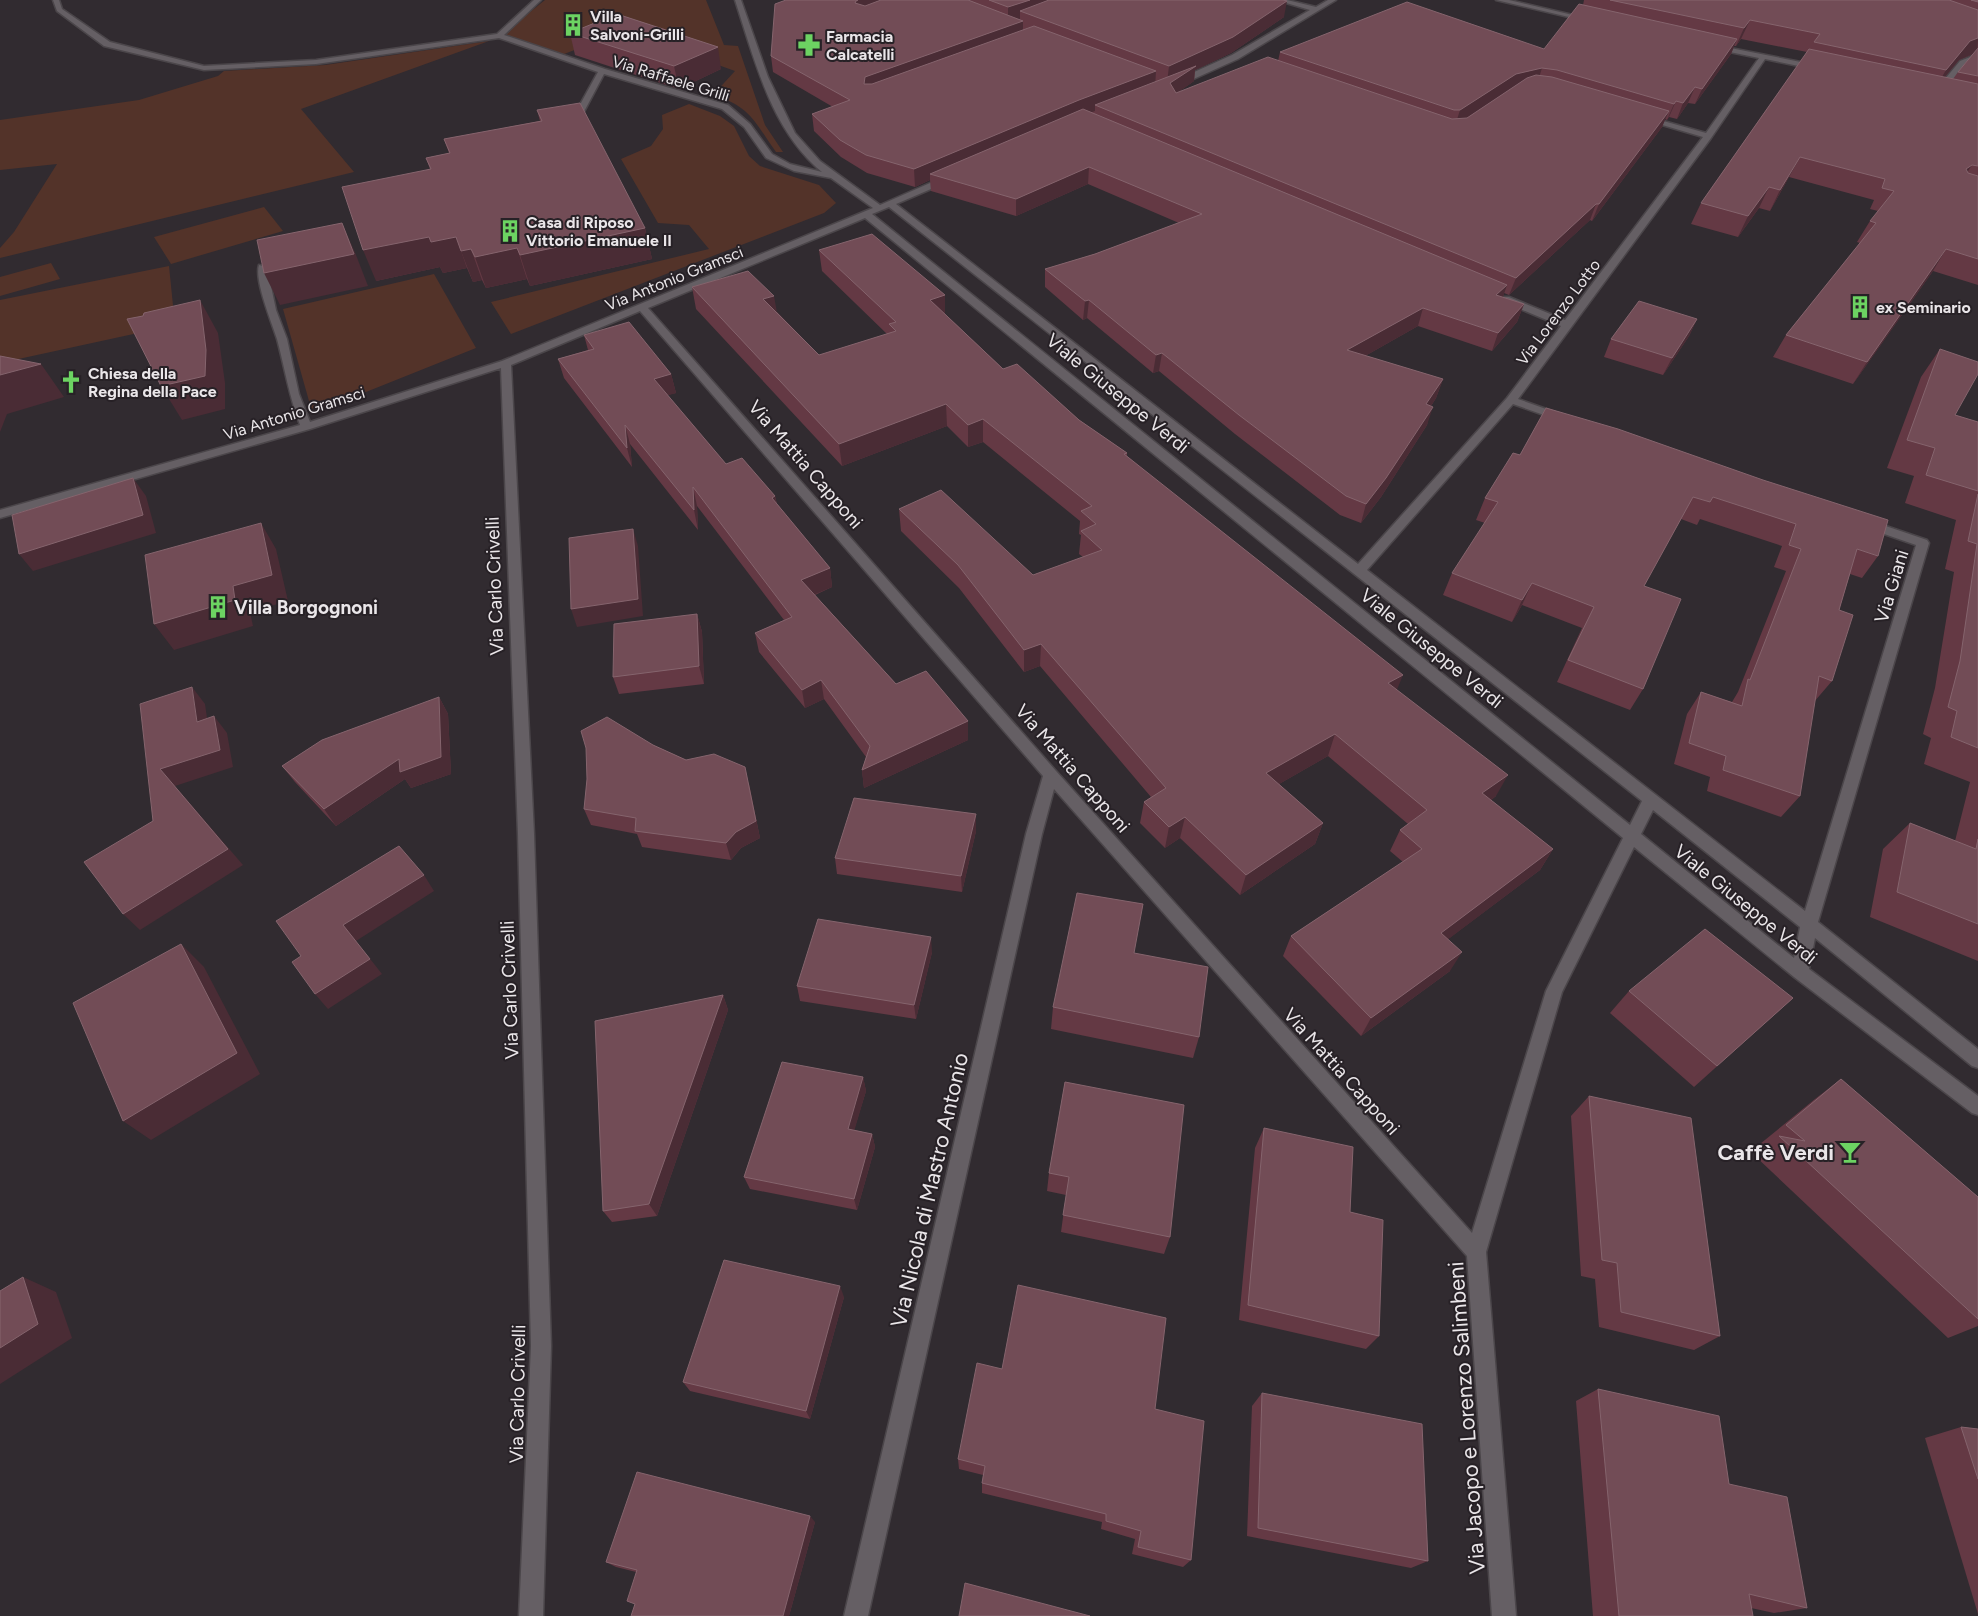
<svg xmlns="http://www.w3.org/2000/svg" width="1978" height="1616" font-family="Figtree,sans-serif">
<rect width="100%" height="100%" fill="#312b30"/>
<g fill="#533329">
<path d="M 545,0 L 706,0 L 724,45 L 738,46 L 765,125 L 783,152 L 776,152 C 754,122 752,107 713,95 L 735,71 L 668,47 L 616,34 L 559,56 L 500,36 Z"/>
<polygon points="489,41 301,109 354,172 0,258 0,248 14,232 57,164 0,170 0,120 139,100 218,76 224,71 325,65"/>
<polygon points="689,104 720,116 734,126 749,156 760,166 819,185 836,203 824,213 511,334 491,302 709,249 689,225 658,223 621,159 651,146 663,129 662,115"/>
<polygon points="264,207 283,231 171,264 154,237"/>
<polygon points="51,263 60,279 0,296 0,277"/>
<polygon points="169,266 175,325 0,363 0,300"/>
<polygon points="434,274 476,348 321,410 311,408 283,309"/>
</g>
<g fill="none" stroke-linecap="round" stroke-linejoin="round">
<defs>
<g id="minor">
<path d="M 53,0 L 59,0 L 62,9 L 110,42 L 204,66 L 316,60 L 497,34 L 534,0 L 541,0 L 504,35 L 605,69 L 728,105 L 750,124 L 772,154 L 790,164 L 822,172 C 771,130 755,61 735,0 L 741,0 L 768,77 L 795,133 L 820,161 L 880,205 L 946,176 L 952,176 L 952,180 L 896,204 L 1358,564 L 1507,398 L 1561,326 L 1501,301 L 1501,297 L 1509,297 L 1565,320 L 1703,137 L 1642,119 L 1642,115 L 1706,133 L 1759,58 L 1710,48 L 1710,44 L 1821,66 L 1822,68 L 1818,70 L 1765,59 L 1711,138 L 1518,399 L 1566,416 L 1566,420 L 1558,420 L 1513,404 L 1367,570 L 1805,911 L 1916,545 L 1864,527 L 1862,524 L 1868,520 L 1927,540 L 1929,543 L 1818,922 L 1978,1049 L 1978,1068 L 1972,1066 L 1815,938 L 1809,969 L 1978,1096 L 1978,1115 L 1972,1113 L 1794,977 L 1634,847 L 1562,992 L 1486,1252 L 1516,1616 L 1492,1616 L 1467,1256 L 1054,789 L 1042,834 L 868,1616 L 844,1616 L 1026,834 L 1043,776 L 640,311 L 511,365 L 534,834 L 551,1346 L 543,1616 L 519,1616 L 531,1346 L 518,834 L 501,368 L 310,429 L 0,518 L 0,510 L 300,425 C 289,396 285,369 277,339 C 272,323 254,280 259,265 L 267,267 L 276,310 L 287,339 L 299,394 L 310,422 L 502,361 L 873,208 L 831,178 L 794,171 L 766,158 L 744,127 L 722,109 L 604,74 L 579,121 L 572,123 L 571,121 L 598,72 L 499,38 L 316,64 L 204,70 L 104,46 L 57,11 ZM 889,207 L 1642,801 L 1630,825 L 872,214 ZM 865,218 L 1623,838 L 1546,991 L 1472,1233 L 1056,771 L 648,308 ZM 1653,810 L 1800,927 L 1794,958 L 1641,834 Z"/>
<polygon points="1276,0 1287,0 1316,7 1328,0 1336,0 1238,59 1178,86 1172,86 1172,82 1232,55 1310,10"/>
<polygon points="1496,0 1509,0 1594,20 1590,22"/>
<polygon points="1978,54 1978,59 1966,65 1941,95 1935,95 1935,91 1960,61"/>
</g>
</defs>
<use href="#minor" stroke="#4b464a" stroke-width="3"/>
<use href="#minor" fill="#655f64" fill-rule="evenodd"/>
</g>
<g fill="#643944" fill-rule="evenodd">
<path d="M 786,0 L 1283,0 L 1284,17 L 1231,53 L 1195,70 L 1194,81 L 1177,93 L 1278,61 L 1280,52 L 1544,49 L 1583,5 L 1584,0 L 1978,0 L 1978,285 L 1933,271 L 1853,384 L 1773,357 L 1786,335 L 1860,243 L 1857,242 L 1870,221 L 1878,211 L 1870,209 L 1874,200 L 1789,177 L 1770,211 L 1759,208 L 1738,237 L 1691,224 L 1701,203 L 1807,52 L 1741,39 L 1736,46 L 1734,46 L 1731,54 L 1695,104 L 1688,103 L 1677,119 L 1669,117 L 1667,120 L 1665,119 L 1662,127 L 1592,221 L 1590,220 L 1509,295 L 1504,293 L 1503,297 L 1524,304 L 1517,322 L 1492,351 L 1418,326 L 1365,356 L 1443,379 L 1436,398 L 1431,406 L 1427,425 L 1381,497 L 1361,523 L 1340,515 L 1235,434 L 1159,371 L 1153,373 L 1087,318 L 1083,320 L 1045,287 L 1045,269 L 1095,254 L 1179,223 L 1088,184 L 1016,216 L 931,191 L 930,180 L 915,187 L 867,173 L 841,157 L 814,131 L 812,114 L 833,107 L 773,72 L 771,56 ZM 1973,54 L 1958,72 L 1953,79 L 1945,77 L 1959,60 Z"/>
<polygon points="570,33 721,69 679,89 575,55"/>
<polygon points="537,110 645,228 652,259 530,286 527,279 486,288 482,280 473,282 467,268 443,273 440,267 376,281 430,169 426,158 449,153 444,139 540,121"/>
<polygon points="819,250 945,295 945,314 1003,369 1079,420 1127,453 1127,456 1397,690 1496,796 1491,800 1553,849 1540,870 1448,939 1450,971 1361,1036 1283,956 1291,936 1403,862 1390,851 1400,830 1408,824 1328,756 1279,784 1323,823 1315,844 1240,895 1180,838 1165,848 1140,823 1144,802 1151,797 1040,666 1024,672 959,588 901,531 899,509 1033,575 1083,557 1079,554 1081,535 1079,534 1080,521 983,442 968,447 947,426 842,466 696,309 692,287 777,312 819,355 887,334 822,271"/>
<polygon points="1697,319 1689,336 1663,375 1604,357 1611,339"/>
<polygon points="584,335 671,374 676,393 667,395 726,464 775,496 777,504 830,568 832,587 815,595 896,684 968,721 968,740 864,788 862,770 866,757 824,699 805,708 759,652 755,633 784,620 697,506 698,530 630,444 632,467 564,378 558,359 588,350"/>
<polygon points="1940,349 1955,415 1978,422 1978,961 1870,917 1883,849 1910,823 1955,841 1970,782 1924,764 1931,738 1923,734 1935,688 1954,572 1945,569 1956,520 1905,503 1914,476 1887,468 1921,377"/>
<polygon points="1546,408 1878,556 1862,578 1850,574 1839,610 1832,681 1814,702 1800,796 1781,817 1707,791 1710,777 1674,764 1687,714 1701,692 1732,702 1738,692 1786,571 1774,567 1782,546 1700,519 1697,525 1681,519 1644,586 1643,689 1630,710 1557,682 1582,628 1522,605 1512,622 1443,595 1452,573 1485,523 1476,520 1485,498 1520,455"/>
<polygon points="697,614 702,632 704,684 619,694 613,677"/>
<polygon points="439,697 448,714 451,774 411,788 405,779 336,826 295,782 282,766"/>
<polygon points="653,745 686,760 749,784 760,838 741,848 731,860 642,847 637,834 591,825 584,809"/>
<polygon points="976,831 962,892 837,874 835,858"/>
<polygon points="932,952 916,1019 800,1001 797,986"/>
<polygon points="1134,953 1199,1037 1193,1058 1051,1029 1053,1007"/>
<polygon points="1629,991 1793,998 1694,1087 1610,1013"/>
<polygon points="723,995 728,1010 657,1216 612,1222 603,1211"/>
<polygon points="863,1077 866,1091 854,1130 872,1134 875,1147 857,1210 750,1189 744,1177"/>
<polygon points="1841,1079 1978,1197 1978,1326 1948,1338 1754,1155 1764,1147 1760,1144 1815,1099"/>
<polygon points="1065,1082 1170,1237 1164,1254 1061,1232 1066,1195 1047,1191 1049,1173"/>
<polygon points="1589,1096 1720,1336 1694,1350 1599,1327 1595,1279 1581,1276 1571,1116"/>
<polygon points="1264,1128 1350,1212 1379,1336 1366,1349 1239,1320 1255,1148"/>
<polygon points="844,1297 810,1419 690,1391 683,1382"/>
<polygon points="1598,1389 1729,1484 1807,1608 1774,1613 1751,1608 1753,1616 1593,1616 1576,1401"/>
<polygon points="1262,1393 1428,1561 1411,1568 1247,1536 1252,1406"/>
<polygon points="1155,1409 1191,1560 1183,1567 1132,1554 1135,1539 1101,1529 1102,1522 982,1493 982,1483 983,1475 959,1469 958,1459"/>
<polygon points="1961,1427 1978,1429 1978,1614 1925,1438"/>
<polygon points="815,1522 789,1616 631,1616 635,1604 636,1572 616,1567 606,1562"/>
</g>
<g fill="#4a2c35">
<polygon points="858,0 902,0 857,16 855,3 856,1"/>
<polygon points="1030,0 1074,0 1020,11 1020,19 1008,23 1008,7"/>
<polygon points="1287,1 1284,17 1231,53 1195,70 1194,81 1169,99 1170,83 1167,83 1169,66"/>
<polygon points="1750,20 1741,39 1736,46 1744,28"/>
<polygon points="1023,21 1023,37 866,100 864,84 865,77"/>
<polygon points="1978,38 1977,52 1959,60 1935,89 1946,70 1970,41"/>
<polygon points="1737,39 1731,54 1695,104 1702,89"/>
<polygon points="718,47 721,69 679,89 674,66"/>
<polygon points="1542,68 1537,84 1455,126 1460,110 1516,74"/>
<polygon points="1156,71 1155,88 1095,105 1095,111 930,174 930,180 915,187 914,169 1079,100"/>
<polygon points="1695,87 1688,103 1677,119 1683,103"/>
<polygon points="1676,101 1669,117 1667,120 1674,104"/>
<polygon points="1669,111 1662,127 1592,221 1599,204"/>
<polygon points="1800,157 1789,177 1770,211 1780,190"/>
<polygon points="1972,165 1959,185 1966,169"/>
<polygon points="1089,167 1088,184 1016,216 1016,199"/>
<polygon points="1769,187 1759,208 1738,237 1748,216"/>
<polygon points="1596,204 1590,220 1509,295 1516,278"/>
<polygon points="342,223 356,255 368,286 280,305 264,273"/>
<polygon points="645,228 652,259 530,286 520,255"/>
<polygon points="429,237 456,237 467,268 443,273 440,267 376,281 363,250"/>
<polygon points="517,248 527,279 486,288 475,257"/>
<polygon points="471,249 482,280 473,282 461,251"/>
<polygon points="1946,249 1933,271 1853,384 1867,362"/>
<polygon points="1507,285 1501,303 1496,295"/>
<polygon points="945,295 945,317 930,300"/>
<polygon points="774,296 778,318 763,299"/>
<polygon points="200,300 218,333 225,383 225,409 182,420 161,386"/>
<polygon points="1089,300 1087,318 1083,320 1085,301"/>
<polygon points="1524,304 1517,322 1492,351 1498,333"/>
<polygon points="1423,308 1418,326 1342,369 1347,350"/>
<polygon points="1697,319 1689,336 1663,375 1672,358"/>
<polygon points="1162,353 1159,371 1153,373 1156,355"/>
<polygon points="41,364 64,397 7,414 0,432 0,375"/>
<polygon points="671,374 676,393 659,398 654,379"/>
<polygon points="1443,379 1436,398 1420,423 1426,404"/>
<polygon points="946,404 947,426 842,466 839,444"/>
<polygon points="1433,407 1427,425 1381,497 1361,523 1366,504"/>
<polygon points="983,419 983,442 968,447 968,425"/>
<polygon points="625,425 630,444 632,467 627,448"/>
<polygon points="133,478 146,496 156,533 33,571 19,554"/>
<polygon points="693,487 697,506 698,530 694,510"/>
<polygon points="775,496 779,515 772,498"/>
<polygon points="261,523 276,549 288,601 250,612 253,626 174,650 154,624 233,586"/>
<polygon points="633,529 638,546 643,616 577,627 571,609"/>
<polygon points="830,568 832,587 804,599 801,580"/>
<polygon points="1532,583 1522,605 1512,622 1522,600"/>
<polygon points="697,614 702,632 704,684 699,666"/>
<polygon points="1041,644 1040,666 1024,672 1024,650"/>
<polygon points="1403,675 1394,697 1388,683"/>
<polygon points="821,680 824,699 805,708 802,690"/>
<polygon points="192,687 205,704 210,739 197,722"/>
<polygon points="439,697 448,714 451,774 411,788 405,779 336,826 324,809"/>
<polygon points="214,716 227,733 233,767 175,786 243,865 140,930 123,914 228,849 160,769"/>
<polygon points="968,721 968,740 864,788 862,770"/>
<polygon points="1335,734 1328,756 1260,795 1266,773"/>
<polygon points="745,767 760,838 741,848 731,860 726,843"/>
<polygon points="1508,775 1496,796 1471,815 1482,793"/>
<polygon points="976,814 976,831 962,892 961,876"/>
<polygon points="1185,817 1180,838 1165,848 1169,827"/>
<polygon points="1323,823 1315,844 1240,895 1246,875"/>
<polygon points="1553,849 1540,870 1430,953 1441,933"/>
<polygon points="424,875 434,891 356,941 382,974 328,1009 315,994 343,925"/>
<polygon points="931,937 932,952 916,1019 914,1005"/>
<polygon points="181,944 204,967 260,1074 151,1140 123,1121"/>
<polygon points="1462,952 1450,971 1361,1036 1371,1018"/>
<polygon points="723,995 728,1010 657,1216 649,1204"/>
<polygon points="863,1077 866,1091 851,1142 848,1129"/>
<polygon points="872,1134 875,1147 857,1210 854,1199"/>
<polygon points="23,1277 56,1292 72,1338 0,1384 0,1348"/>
<polygon points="840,1286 844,1297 810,1419 806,1411"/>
<polygon points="810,1516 815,1522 789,1616 783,1616"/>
</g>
<g fill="#724c56" stroke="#85646d">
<polygon points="786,0 858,0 856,1 855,3 865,6 881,0 968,0 1023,21 865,77 864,84 872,84 1034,26 1156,71 1079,100 914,169 866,155 840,140 812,114 850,100 771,56 775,4"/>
<polygon points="989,0 1030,0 1008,7"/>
<polygon points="1049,0 1283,0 1287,1 1233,37 1169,66 1020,11"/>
<polygon points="1610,0 1949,0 1978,10 1978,38 1970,41 1946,70 1814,42 1820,34 1750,20 1744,28"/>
<polygon points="1971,0 1978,0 1978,2"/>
<polygon points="1407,2 1544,49 1579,4 1737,39 1702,89 1695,87 1683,103 1676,101 1674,104 1557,70 1542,68 1516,74 1460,110 1454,110 1280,52"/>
<polygon points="617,14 718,47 674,66 570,33"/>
<polygon points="1978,48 1978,76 1958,72"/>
<polygon points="1809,49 1978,84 1978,166 1972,165 1966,169 1968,173 1978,176 1978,259 1946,249 1867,362 1786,335 1876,223 1870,221 1894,191 1882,188 1885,179 1800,157 1780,190 1769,187 1748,216 1701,203"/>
<polygon points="1268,57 1452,119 1467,118 1527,78 1536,75 1552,77 1669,111 1599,204 1596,204 1516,278 1095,105 1196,66 1170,83 1176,93"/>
<polygon points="580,103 645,228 520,255 517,248 475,257 471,249 461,251 456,237 431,242 429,237 363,250 342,187 431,169 426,158 450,153 444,139 542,121 537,110"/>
<polygon points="1083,109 1507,285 1496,295 1524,304 1498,333 1423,308 1347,350 1443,379 1426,404 1433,407 1386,478 1366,504 1346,496 1239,415 1162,353 1156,355 1089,300 1085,301 1045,269 1095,254 1202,214 1089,167 1016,199 930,174"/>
<polygon points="342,223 354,254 264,273 257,240"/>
<polygon points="872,234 945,295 930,300 1003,369 1017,364 1079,420 1127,453 1124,454 1403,675 1388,683 1508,775 1482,793 1553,849 1441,933 1462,952 1371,1018 1291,936 1422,849 1400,830 1427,810 1335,734 1266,773 1323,823 1246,875 1185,817 1169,827 1144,802 1166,788 1041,644 1024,650 958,565 899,509 941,490 1033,575 1102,550 1081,531 1096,524 1081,511 1092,506 983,419 968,425 946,404 839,444 692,287 748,271 774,296 763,299 819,355 896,331 889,324 896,322 819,250"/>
<polygon points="200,300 206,350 205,376 161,386 127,319 143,316 144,313"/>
<polygon points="1639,301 1697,319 1672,358 1611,339"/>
<polygon points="629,322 671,374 654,379 726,464 742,458 775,496 772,498 830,568 801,580 896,684 926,671 968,721 862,770 870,746 821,680 802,690 755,633 792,617 693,487 694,510 625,425 627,448 558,359 594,349 584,335"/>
<polygon points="1940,349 1978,362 1978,374 1955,415 1978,422 1978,491 1926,475 1935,448 1907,440"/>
<polygon points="0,356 41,364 0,375"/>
<polygon points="1546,408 1618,429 1763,480 1888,520 1878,556 1857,549 1839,610 1853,615 1832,681 1819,676 1800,796 1723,770 1726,756 1689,743 1701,692 1742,706 1748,679 1750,680 1801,549 1789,545 1796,524 1713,497 1710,502 1693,497 1644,586 1681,599 1643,689 1568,660 1594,607 1532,583 1522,600 1452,573 1498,502 1485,498 1513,453 1520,455"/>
<polygon points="133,478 143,515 19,554 12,515"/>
<polygon points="1978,494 1978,748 1951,737 1957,711 1948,707 1960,661 1977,544 1968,541"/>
<polygon points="261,523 272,575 233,586 235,600 154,624 145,555"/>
<polygon points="633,529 638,599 571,609 569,538"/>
<polygon points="697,614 699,666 613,677 614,624"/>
<polygon points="192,687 197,722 214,716 220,750 160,769 228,849 123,914 84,862 153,821 140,704"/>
<polygon points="439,697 441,757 400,772 399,759 324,809 282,766 322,740"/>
<polygon points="607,717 653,745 686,760 714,754 745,767 756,821 736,832 726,843 635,831 636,818 584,809 587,779 586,748 581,731"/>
<polygon points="854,798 976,814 961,876 835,858"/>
<polygon points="1910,823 1976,849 1978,839 1978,924 1897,892"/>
<polygon points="399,846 424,875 343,925 370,959 315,994 292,962 301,956 276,921"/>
<polygon points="1077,893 1143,904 1134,953 1208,967 1199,1037 1053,1007"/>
<polygon points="818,919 931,937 914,1005 797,986"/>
<polygon points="1705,929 1793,998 1717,1066 1629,991"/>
<polygon points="181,944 237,1053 123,1121 73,1003"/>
<polygon points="723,995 649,1204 603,1211 595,1021"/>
<polygon points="782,1062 863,1077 848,1129 872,1134 854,1199 744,1177"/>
<polygon points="1841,1079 1978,1197 1978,1319 1779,1136 1805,1141 1786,1125"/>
<polygon points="1065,1082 1184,1105 1170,1237 1063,1215 1069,1177 1049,1173"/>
<polygon points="1589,1096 1691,1118 1720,1336 1621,1312 1617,1263 1602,1260"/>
<polygon points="1264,1128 1353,1147 1350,1212 1383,1220 1379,1336 1248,1305"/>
<polygon points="724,1260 840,1286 806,1411 683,1382"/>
<polygon points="23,1277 38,1324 0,1348 0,1291"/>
<polygon points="1018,1285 1166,1318 1155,1409 1204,1421 1191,1560 1138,1547 1141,1531 1106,1521 1106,1514 982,1483 985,1466 958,1459 977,1363 1002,1369"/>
<polygon points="1598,1389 1719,1416 1729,1484 1787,1497 1807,1608 1749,1594 1753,1616 1619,1616"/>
<polygon points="1262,1393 1422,1424 1428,1561 1258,1528"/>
<polygon points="1961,1427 1978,1429 1978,1479"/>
<polygon points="637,1472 810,1516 783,1616 631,1616 635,1604 627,1601 637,1570 606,1562"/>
<polygon points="965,1583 1090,1616 959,1616"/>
</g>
<defs>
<symbol id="building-bare" viewBox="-9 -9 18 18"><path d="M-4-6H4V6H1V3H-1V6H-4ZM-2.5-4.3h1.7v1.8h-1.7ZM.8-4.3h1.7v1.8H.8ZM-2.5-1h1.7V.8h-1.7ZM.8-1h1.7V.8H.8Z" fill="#6cd362" stroke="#272126" stroke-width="2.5" paint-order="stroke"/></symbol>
<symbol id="pharmacy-bare" viewBox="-9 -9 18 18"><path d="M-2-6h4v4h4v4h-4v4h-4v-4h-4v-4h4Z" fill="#6cd362" stroke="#272126" stroke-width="2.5" paint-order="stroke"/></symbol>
<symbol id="church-bare" viewBox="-9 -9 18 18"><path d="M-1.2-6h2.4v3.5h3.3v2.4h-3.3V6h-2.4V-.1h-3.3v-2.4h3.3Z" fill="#6cd362" stroke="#272126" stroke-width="2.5" paint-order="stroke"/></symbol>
<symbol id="bar-bare" viewBox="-9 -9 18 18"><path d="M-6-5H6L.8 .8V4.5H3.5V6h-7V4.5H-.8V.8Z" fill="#6cd362" stroke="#272126" stroke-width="2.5" paint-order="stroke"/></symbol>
</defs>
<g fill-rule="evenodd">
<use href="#building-bare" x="557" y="9" width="32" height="32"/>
<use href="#pharmacy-bare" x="793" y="29" width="32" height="32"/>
<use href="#building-bare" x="494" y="215" width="32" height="32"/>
<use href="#building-bare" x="1844" y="291" width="32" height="32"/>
<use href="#church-bare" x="55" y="366" width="32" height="32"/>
<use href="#building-bare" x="202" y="591" width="32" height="32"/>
<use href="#bar-bare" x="1834" y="1136" width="32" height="32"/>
</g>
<g text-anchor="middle" stroke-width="4" stroke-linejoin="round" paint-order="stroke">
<g font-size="16" font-weight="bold" fill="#eae6e9" stroke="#272126" text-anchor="start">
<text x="590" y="22">Villa<tspan x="590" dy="18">Salvoni-Grilli</tspan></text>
<text x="826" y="42">Farmacia<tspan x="826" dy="18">Calcatelli</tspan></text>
<text x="526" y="228">Casa di Riposo<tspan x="526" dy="18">Vittorio Emanuele II</tspan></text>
<text x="1876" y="313">ex Seminario</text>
<text x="88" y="379">Chiesa della<tspan x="88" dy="18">Regina della Pace</tspan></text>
</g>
<g font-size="16" fill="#eae6e9" stroke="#272126">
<text transform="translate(671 78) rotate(17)" y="6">Via Raffaele Grilli</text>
<text transform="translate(674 278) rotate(-22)" y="6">Via Antonio Gramsci</text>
<text transform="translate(1558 312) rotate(-53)" y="6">Via Lorenzo Lotto</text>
<text transform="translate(294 413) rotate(-17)" y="6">Via Antonio Gramsci</text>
</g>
<g font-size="19" fill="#eae6e9" stroke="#272126">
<text transform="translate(1118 393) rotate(39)" y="7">Viale Giuseppe Verdi</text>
<text transform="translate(806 464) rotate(49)" y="7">Via Mattia Capponi</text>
<text transform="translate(494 586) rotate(-92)" y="7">Via Carlo Crivelli</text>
<text transform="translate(1891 586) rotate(-73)" y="7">Via Giani</text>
<text transform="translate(1432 648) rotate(39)" y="7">Viale Giuseppe Verdi</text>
<text transform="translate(1073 768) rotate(49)" y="7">Via Mattia Capponi</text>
<text transform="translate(1746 904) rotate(39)" y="7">Viale Giuseppe Verdi</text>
<text transform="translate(509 990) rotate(-92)" y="7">Via Carlo Crivelli</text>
<text transform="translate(1342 1071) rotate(48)" y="7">Via Mattia Capponi</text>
<text transform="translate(517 1394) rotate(-89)" y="7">Via Carlo Crivelli</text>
</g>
<g font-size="19" font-weight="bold" fill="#eae6e9" stroke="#272126" text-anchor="start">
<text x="234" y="614">Villa Borgognoni</text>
</g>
<g font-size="22" font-weight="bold" fill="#eae6e9" stroke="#272126" text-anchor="end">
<text x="1834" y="1160">Caffè Verdi</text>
</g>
<g font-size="22" fill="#eae6e9" stroke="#272126">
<text transform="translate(929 1190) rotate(-77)" y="8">Via Nicola di Mastro Antonio</text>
<text transform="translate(1466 1418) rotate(-94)" y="8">Via Jacopo e Lorenzo Salimbeni</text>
</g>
</g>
</svg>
